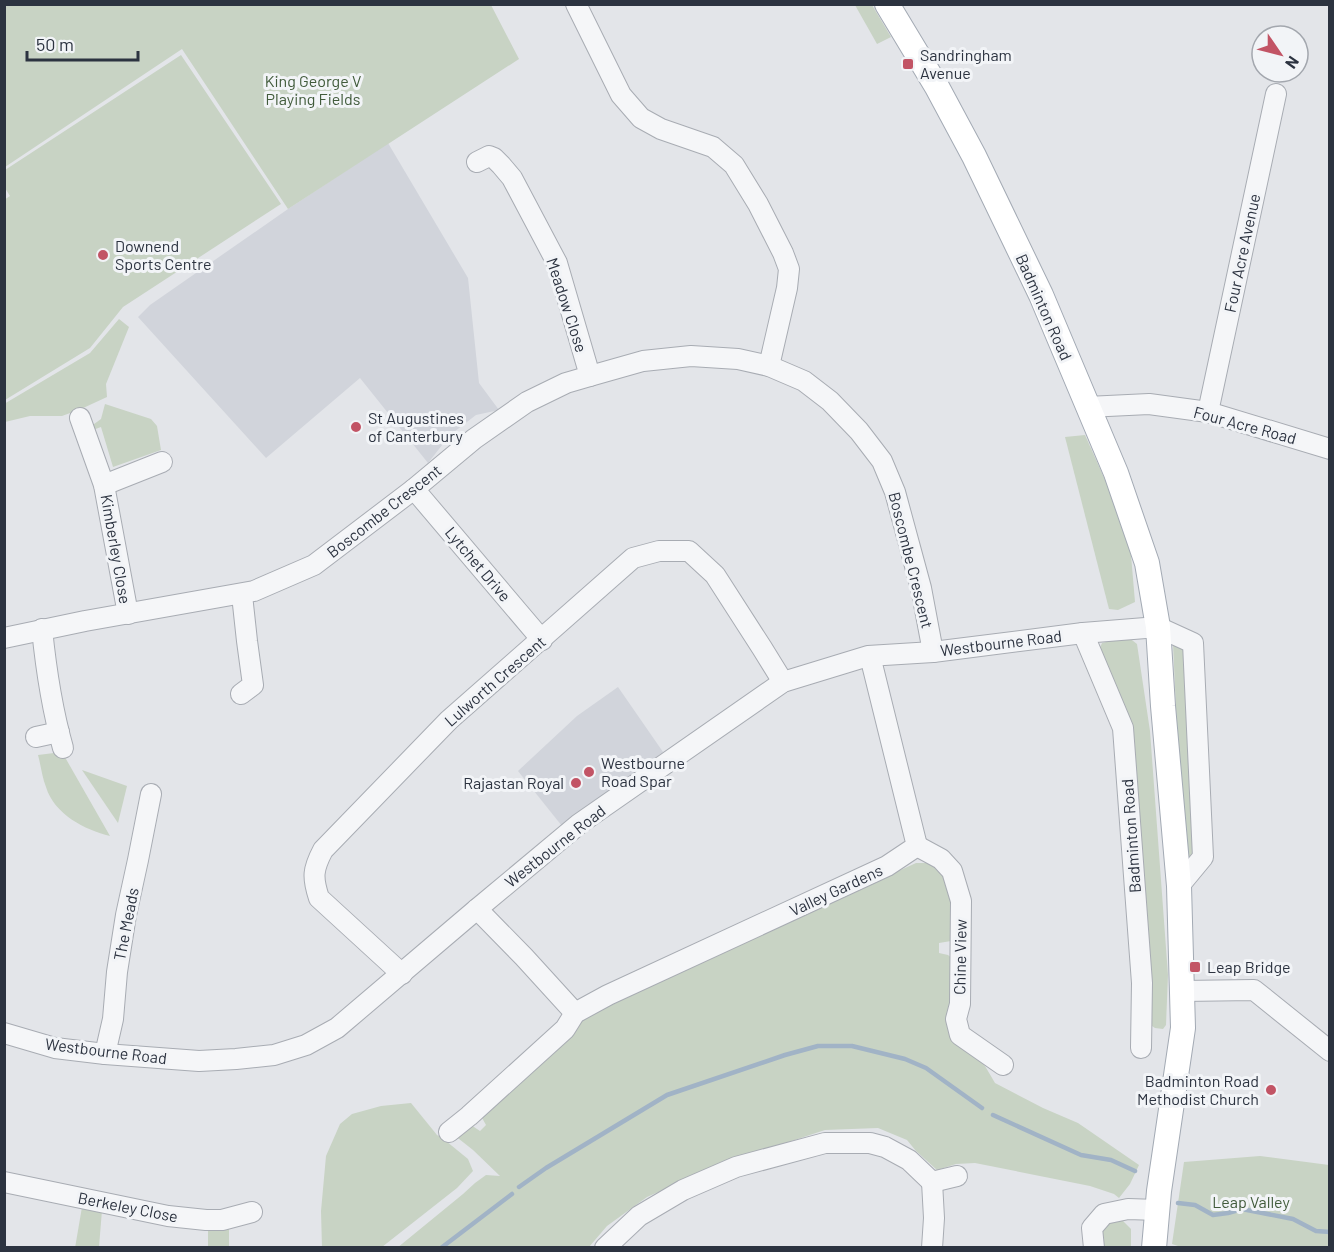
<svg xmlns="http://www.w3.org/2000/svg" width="1334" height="1252" font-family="Barlow,sans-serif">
<rect width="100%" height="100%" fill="#e3e5e9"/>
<g fill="#d1d4db">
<polygon points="388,143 468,278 479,383 499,410 476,415 450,435 428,463 360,378 266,458 138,317 150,305 288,209"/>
<polygon points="618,687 663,752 562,826 518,771 577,716"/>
</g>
<g fill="#c8d3c4">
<polygon points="5,4 491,5 519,59 288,209 182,49 5,167"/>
<polygon points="855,5 872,5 891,37 877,44"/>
<polygon points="181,55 281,204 123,307 90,348 5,400 4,200 10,196 5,188 5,170"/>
<polygon points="119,319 129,327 106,384 107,397 81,409 62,416 30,416 5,422 4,404 90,353"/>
<polygon points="105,404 151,419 157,426 161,450 113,467 101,427 90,431 90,427 101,419"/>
<polygon points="1085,435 1118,509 1131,555 1135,602 1118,610 1109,609 1065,437"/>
<polygon points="1128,637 1137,644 1150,731 1168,975 1166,1025 1163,1029 1155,1028 1149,1024 1126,727 1098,652 1102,643"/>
<polygon points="1173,644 1186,646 1198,847 1193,855 1183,858"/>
<path d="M 62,752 L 110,836 C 85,830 54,814 46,787 C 42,777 41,766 38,755 Z"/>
<polygon points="82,770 127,786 118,823"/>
<polygon points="916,863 928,863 943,872 955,900 951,941 939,943 939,953 948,955 954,960 950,1021 985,1066 995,1083 1043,1108 1078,1123 1139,1165 1130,1184 1119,1198 1114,1194 1090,1186 975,1163 956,1164 937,1170 916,1151 907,1140 878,1128 825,1130 722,1164 647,1197 607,1226 589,1247 397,1248 463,1194 475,1183 486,1175 500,1176 473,1150 454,1135 471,1125 480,1131 486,1125 481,1116 582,1019 599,1008"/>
<polygon points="411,1103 437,1135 446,1141 468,1159 473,1171 457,1188 382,1247 322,1248 321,1211 326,1156 340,1124 352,1114 381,1106"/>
<polygon points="1260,1156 1329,1165 1329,1247 1184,1248 1172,1244 1184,1162"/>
<polygon points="82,1207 102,1210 99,1247 75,1248"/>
<polygon points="1121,1219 1131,1229 1131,1247 1103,1247 1099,1235 1110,1222"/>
<polygon points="229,1229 229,1247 208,1247 208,1230"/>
</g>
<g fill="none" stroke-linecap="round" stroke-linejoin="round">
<g stroke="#a1b3c6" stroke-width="4.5">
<polyline points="993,1115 1081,1155 1111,1160 1135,1171"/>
<polyline points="519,1187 546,1168 667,1095 785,1055 818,1046 852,1046 905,1059 926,1068 982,1108"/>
<polyline points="1178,1203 1195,1205 1213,1215 1228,1213 1242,1209 1293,1219 1316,1231 1330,1232"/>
<polyline points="441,1248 512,1194"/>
</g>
<defs>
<g id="minor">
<polyline points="576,4 621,95 641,118 661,129 713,147 734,165 758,204 783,253 789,269 787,288 769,366"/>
<polyline points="477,162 489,156 494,158 501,165 512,178 557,263 590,376"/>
<polyline points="1087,407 1149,404 1208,412 1330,449"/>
<polyline points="1208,412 1276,94"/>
<polyline points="80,418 104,485 128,614"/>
<polyline points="104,485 162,462"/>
<polyline points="414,489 542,640"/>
<path d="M 42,629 C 46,669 52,709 63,748"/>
<polyline points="1083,633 1123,728 1142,983 1141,1048"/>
<polyline points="4,638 85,621 254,591 314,565 414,489 474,439 527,402 566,383 590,376 643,361 691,356 738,359 769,366 804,381 830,401 859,431 882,461 895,492 921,588 933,652"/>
<polyline points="241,694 253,685 247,641 242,595"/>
<polyline points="36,737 59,732"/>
<polyline points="917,846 941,859 952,871 961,901 960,1004 956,1019 960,1035 1003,1065"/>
<polyline points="477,909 524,957 575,1013"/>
<path d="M 402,974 L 319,898 C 312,877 313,869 323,850 L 449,720 L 633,558 L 659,551 L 689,551 L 715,575 L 762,648 L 783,682"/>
<polyline points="1182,991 1254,990 1330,1051"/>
<polyline points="4,1033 55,1048 105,1054 199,1061 236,1059 274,1055 306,1045 337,1028 477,909 579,824 783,682 868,656 933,652 1083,633 1158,627 1193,643 1203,857 1179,886"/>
<polyline points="105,1054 113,1019 117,972 126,915 138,860 151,794"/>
<polyline points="449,1132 469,1116 565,1029 575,1013 608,995 887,866 917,846 870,656"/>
<polyline points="4,1182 168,1216 206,1220 222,1220 252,1212"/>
<polyline points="932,1182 957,1176"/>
<polyline points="605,1248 639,1216 683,1190 736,1167 825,1143 870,1143 885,1147 909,1160 932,1182"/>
<polyline points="932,1248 934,1218 932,1182"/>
<polyline points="1094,1248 1092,1228 1104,1214 1128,1209 1157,1210"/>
</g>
<polyline id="major" points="887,4 937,87 974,156 1041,295 1116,473 1147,563 1158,627 1163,706 1179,886 1183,1028 1159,1191 1154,1248"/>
</defs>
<use href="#minor" stroke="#a8acb3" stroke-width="22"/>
<use href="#major" stroke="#a3aab4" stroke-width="26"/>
<use href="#minor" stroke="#f5f6f8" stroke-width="20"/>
<use href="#major" stroke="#fff" stroke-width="24"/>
</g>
<g fill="#c25465" stroke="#f2f4f7" stroke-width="2">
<rect x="902" y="58" width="12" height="12" rx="3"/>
<circle cx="103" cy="255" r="6"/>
<circle cx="356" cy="427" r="6"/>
<circle cx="589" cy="772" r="6"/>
<circle cx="576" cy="783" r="6"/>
<rect x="1189" y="961" width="12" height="12" rx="3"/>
<circle cx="1271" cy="1090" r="6"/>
</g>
<g text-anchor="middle" stroke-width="6" stroke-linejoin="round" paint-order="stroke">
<g font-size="16" fill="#2c3340" stroke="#f2f4f7" text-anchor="start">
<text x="920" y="61">Sandringham<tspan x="920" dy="18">Avenue</tspan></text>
<text x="115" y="252">Downend<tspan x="115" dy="18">Sports Centre</tspan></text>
<text x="368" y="424">St Augustines<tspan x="368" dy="18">of Canterbury</tspan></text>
<text x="601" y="769">Westbourne<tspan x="601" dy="18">Road Spar</tspan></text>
<text x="564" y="789" text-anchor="end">Rajastan Royal</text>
<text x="1207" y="973">Leap Bridge</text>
<text x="1259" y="1087" text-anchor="end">Badminton Road<tspan x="1259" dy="18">Methodist Church</tspan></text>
</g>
<g font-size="16" fill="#415b3b" stroke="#f2f4f7">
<text x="313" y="87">King George V<tspan x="313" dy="18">Playing Fields</tspan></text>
<text x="1251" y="1208">Leap Valley</text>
</g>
<g font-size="16" fill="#2c3340" stroke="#f2f4f7">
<text transform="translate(1242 253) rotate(-78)" y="6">Four Acre Avenue</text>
<text transform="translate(567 305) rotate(72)" y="6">Meadow Close</text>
<text transform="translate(1044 307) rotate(66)" y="6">Badminton Road</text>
<text transform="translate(1245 425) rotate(15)" y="6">Four Acre Road</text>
<text transform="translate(384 511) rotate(-38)" y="6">Boscombe Crescent</text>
<text transform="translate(116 549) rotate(80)" y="6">Kimberley Close</text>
<text transform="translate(911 560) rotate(76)" y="6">Boscombe Crescent</text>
<text transform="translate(478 564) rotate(50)" y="6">Lytchet Drive</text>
<text transform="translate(1001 643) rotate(-7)" y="6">Westbourne Road</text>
<text transform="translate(495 681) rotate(-41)" y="6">Lulworth Crescent</text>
<text transform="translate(1131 836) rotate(-94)" y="6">Badminton Road</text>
<text transform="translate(555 846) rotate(-38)" y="6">Westbourne Road</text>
<text transform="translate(836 890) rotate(-25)" y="6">Valley Gardens</text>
<text transform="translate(126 924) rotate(-79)" y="6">The Meads</text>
<text transform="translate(960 957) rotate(-89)" y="6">Chine View</text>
<text transform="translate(106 1051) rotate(7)" y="6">Westbourne Road</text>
<text transform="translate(128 1207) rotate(11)" y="6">Berkeley Close</text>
</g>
</g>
<rect width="1334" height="1252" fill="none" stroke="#2c3340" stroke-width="12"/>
<g transform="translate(1280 54) rotate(125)"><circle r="28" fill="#f2f4f7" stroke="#a3a7ae" stroke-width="1.5"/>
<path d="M0-4.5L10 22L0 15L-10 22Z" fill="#c25465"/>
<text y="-9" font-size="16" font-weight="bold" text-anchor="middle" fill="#2c3340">N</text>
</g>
<path d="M27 51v9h111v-9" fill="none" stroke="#2c3340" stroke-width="3"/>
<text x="36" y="51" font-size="18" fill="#2c3340" stroke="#f2f4f7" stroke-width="4.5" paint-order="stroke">50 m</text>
</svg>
